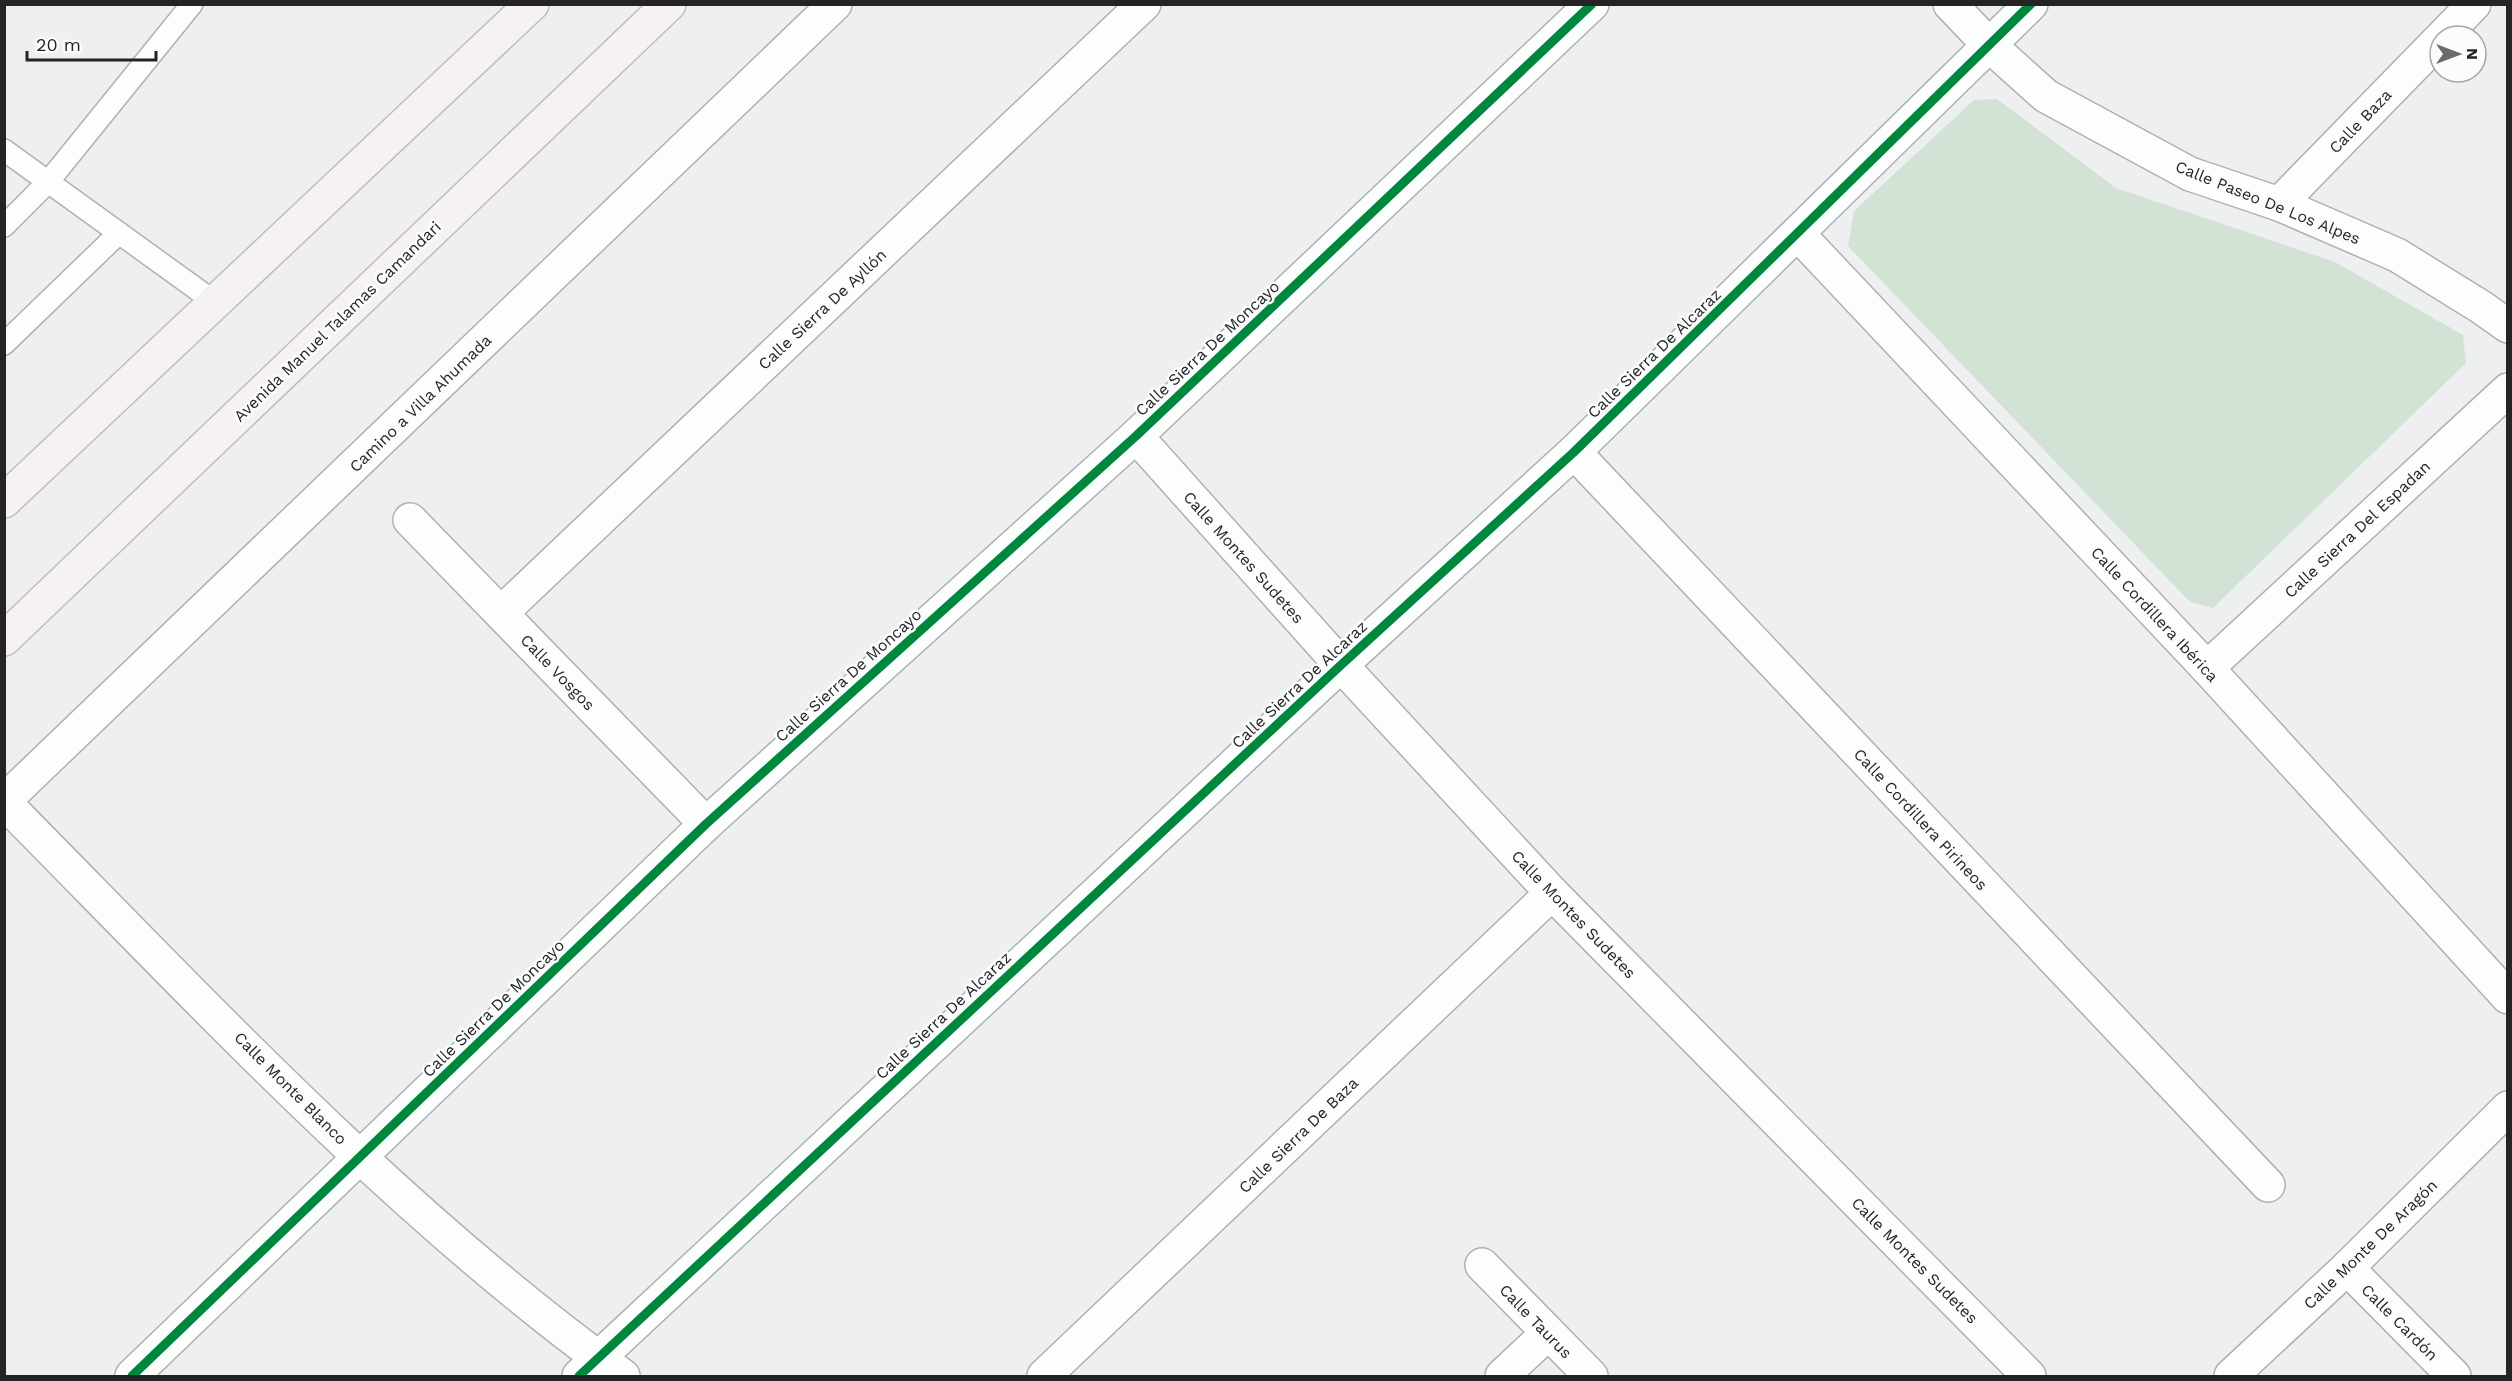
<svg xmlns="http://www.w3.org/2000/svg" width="2512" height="1381" font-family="'Work Sans',sans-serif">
<rect width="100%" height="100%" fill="#eeeff0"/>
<polygon fill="#d2e3d5" points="1997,99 2116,188 2335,262 2463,335 2466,363 2213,608 2190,602 1848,246 1854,211 1974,100"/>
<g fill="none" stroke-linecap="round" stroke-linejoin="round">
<defs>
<g id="service">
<polyline points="4,150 216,303"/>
<polyline points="4,226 48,182 192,4"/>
<polyline points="4,344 119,233"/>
</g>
<g id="minor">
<polyline points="1950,4 1988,44 2046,96 2190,174 2279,204 2397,255 2481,307 2508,326"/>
<polyline points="2443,36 2474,4"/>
<polyline points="2279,204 2440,39"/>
<polyline points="1798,234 2207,668 2508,997"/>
<polyline points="1136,436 1341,665 1552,893 2029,1376"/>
<polyline points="1574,452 2268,1185"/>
<polyline points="410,520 706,824"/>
<polyline points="501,613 1144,4"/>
<polyline points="2207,668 2508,390"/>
<polyline points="1482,1265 1591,1376"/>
<polyline points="2347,1268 2454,1376"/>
<polyline points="132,1376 706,824 1136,436 1592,4"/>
<polyline points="579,1376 1341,665 1574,452 2031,4"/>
<polyline points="1044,1376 1552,893"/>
<polyline points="1502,1376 1547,1334"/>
</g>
<g id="tertiary">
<polyline points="4,801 835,4"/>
<path d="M 4,802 C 201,1001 396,1212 623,1376"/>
<polyline points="2231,1376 2347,1268 2508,1108"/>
</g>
<g id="primary">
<polyline points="4,501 532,4"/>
<polyline points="4,639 669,4"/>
</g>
</defs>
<use href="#service" stroke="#afb0b1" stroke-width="24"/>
<use href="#minor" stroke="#afb0b1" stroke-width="36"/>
<use href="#tertiary" stroke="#afb0b1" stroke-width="36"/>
<use href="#primary" stroke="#c3bbbd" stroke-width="36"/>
<use href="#service" stroke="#fcfdfd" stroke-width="21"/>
<use href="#minor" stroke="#fcfdfd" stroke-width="33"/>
<use href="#tertiary" stroke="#fcfdfd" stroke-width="33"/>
<use href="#primary" stroke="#f6f2f3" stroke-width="33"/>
<defs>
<g id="cycleway">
<polyline points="132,1376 706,824 1136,436 1592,4"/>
<polyline points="579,1376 1341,665 1574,452 2031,4"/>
</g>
</defs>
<use href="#cycleway" stroke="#fafcfe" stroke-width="13"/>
<use href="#cycleway" stroke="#00873e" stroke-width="9"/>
</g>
<g text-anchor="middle" stroke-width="5" stroke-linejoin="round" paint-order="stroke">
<g font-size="16" fill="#242425" stroke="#fafcfe">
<text transform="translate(2360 121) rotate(-46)" y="6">Calle Baza</text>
<text transform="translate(2268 202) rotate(22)" y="6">Calle Paseo De Los Alpes</text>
<text transform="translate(822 309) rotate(-43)" y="6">Calle Sierra De Ayllón</text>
<text transform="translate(337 321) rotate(-44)" y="6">Avenida Manuel Talamas Camandari</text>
<text transform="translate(1207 348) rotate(-43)" y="6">Calle Sierra De Moncayo</text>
<text transform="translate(1654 353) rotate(-44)" y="6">Calle Sierra De Alcaraz</text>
<text transform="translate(420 403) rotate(-44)" y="6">Camino a Villa Ahumada</text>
<text transform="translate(2357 529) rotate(-43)" y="6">Calle Sierra Del Espadan</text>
<text transform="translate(1244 557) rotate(48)" y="6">Calle Montes Sudetes</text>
<text transform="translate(2155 614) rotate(47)" y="6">Calle Cordillera Ibérica</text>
<text transform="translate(558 672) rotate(46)" y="6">Calle Vosgos</text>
<text transform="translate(848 675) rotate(-42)" y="6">Calle Sierra De Moncayo</text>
<text transform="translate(1299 684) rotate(-43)" y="6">Calle Sierra De Alcaraz</text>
<text transform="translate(1921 819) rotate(47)" y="6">Calle Cordillera Pirineos</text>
<text transform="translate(1574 914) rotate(46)" y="6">Calle Montes Sudetes</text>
<text transform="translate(493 1008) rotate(-44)" y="6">Calle Sierra De Moncayo</text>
<text transform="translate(943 1015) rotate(-43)" y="6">Calle Sierra De Alcaraz</text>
<text transform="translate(291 1088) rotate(45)" y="6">Calle Monte Blanco</text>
<text transform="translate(1298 1135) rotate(-44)" y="6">Calle Sierra De Baza</text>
<text transform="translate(2370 1244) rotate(-44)" y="6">Calle Monte De Aragón</text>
<text transform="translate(1915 1260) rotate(45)" y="6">Calle Montes Sudetes</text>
<text transform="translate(1536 1321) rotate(46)" y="6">Calle Taurus</text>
<text transform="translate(2400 1322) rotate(45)" y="6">Calle Cardón</text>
</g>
</g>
<rect width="2512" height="1381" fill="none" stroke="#242425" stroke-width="12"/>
<g transform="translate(2458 54) rotate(90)"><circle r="28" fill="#fafcfe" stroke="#a4a6a7" stroke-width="1.5"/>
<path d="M0-4.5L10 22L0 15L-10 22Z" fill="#6b6b6c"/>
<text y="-9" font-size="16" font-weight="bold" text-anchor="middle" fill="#242425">N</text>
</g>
<path d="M27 51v9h129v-9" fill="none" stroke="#242425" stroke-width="3"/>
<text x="36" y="51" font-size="18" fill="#242425" stroke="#fafcfe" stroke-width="4.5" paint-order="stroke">20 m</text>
</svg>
